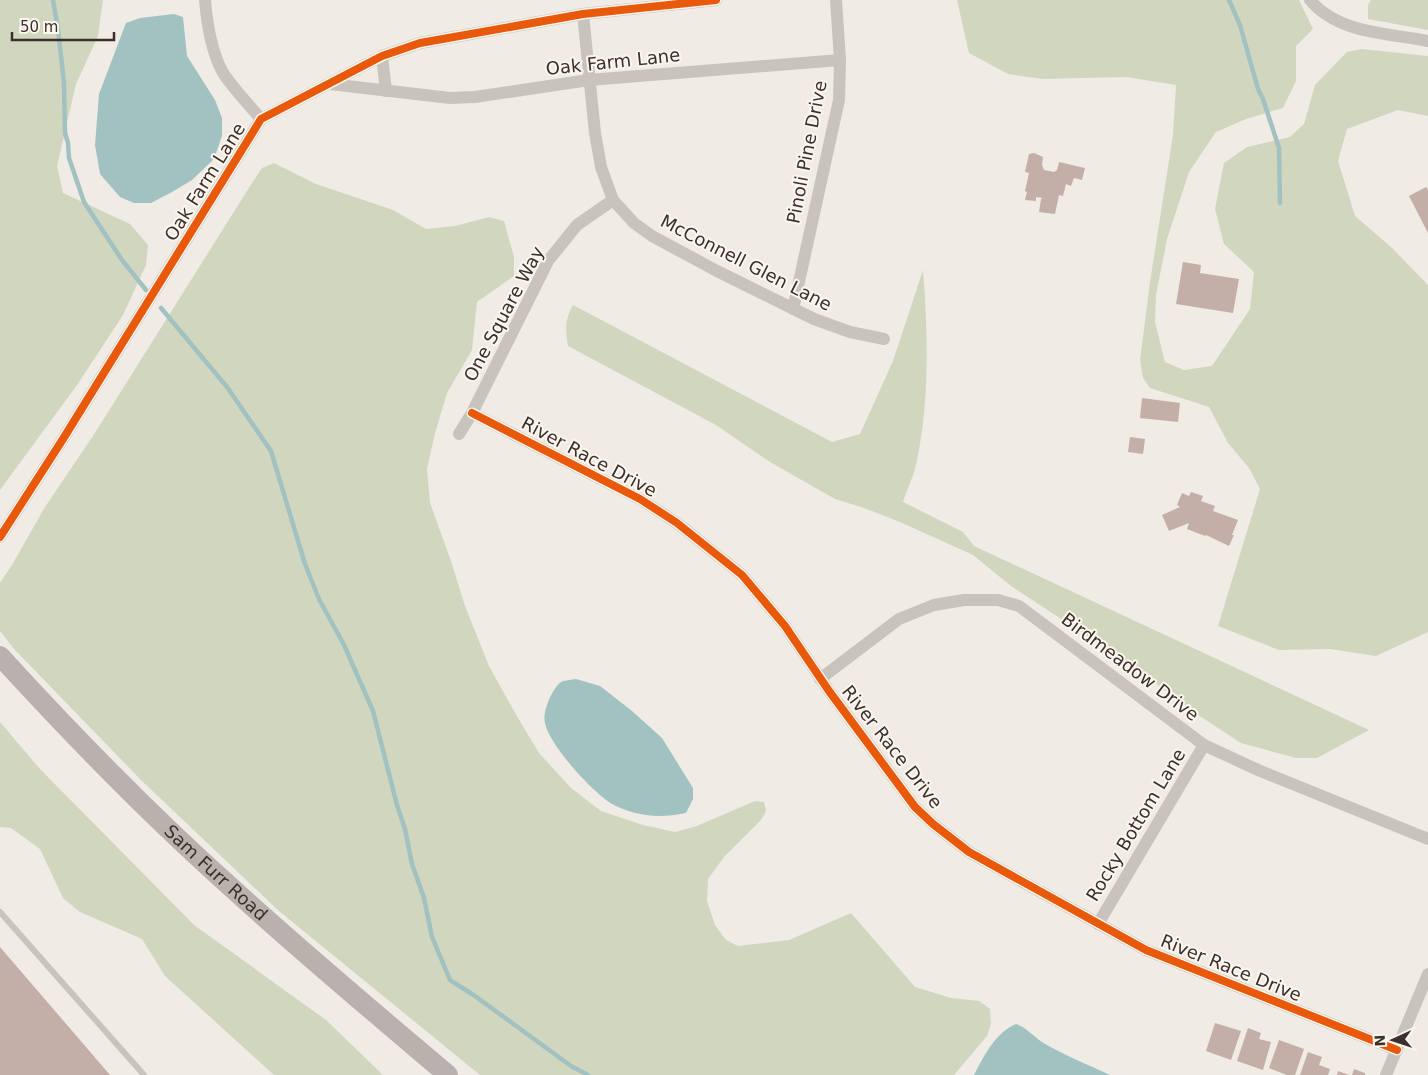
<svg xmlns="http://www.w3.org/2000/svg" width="1428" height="1075" font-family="'DejaVu Sans',sans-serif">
<rect width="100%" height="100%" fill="#f0ebe5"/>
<g fill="#d1d6bf">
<polygon points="0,0 103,0 98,36 76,84 57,166 63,193 130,224 148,245 146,265 123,315 77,385 0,490"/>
<polygon points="957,0 1299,0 1313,29 1296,46 1296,81 1283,108 1246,119 1216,132 1189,172 1167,239 1156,295 1155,322 1165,362 1184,370 1212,366 1250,309 1254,272 1224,244 1215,209 1224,163 1247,147 1290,137 1304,124 1315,85 1347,52 1362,49 1428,56 1428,116 1398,110 1347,129 1338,161 1355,216 1392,248 1428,285 1428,632 1376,656 1330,649 1279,650 1218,626 1260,489 1249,468 1228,443 1209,407 1150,388 1143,378 1140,360 1150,282 1173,135 1176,85 1126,77 1042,79 1008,74 969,53"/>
<polygon points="1371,0 1428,0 1428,30 1368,19 1368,5"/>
<polygon points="274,163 316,184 393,210 426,229 455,226 489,217 504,221 514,257 514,276 477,302 472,350 447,393 435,433 427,469 430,503 451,561 465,606 489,666 515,713 539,753 571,788 601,811 643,825 675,832 697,826 755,801 764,802 766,811 761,820 724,857 708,879 707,901 715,925 726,940 738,946 789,940 851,913 915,987 951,998 979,1001 990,1009 991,1024 987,1036 954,1075 480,1075 279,911 142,781 14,649 0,631 0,583 12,565 45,507 93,436 252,183 262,168"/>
<path d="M 923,270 C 928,335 930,401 916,465 C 913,478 907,489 903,502 L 963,532 L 974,546 L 1369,730 L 1317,758 L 1296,758 L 1241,743 L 1192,711 L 1137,669 L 1011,586 L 973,555 L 900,522 L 864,508 L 835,499 L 770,462 L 716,425 L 568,346 C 565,328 565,320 573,305 L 832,442 L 860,434 L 893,361 Z"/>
<polygon points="0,722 39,768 194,925 326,1020 383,1075 274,1075 165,976 142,939 80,912 63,898 40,849 11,828 0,827"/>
</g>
<g fill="#a1c2c1">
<polygon points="174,14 183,17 187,56 215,100 222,118 222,136 214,159 192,180 172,192 151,203 134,203 120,197 100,174 95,145 99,94 126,23 140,18"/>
<path d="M 576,679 L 600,686 L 632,711 L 662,738 L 693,788 L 693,799 L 686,813 C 660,818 640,817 616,806 C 596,797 549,745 545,723 C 542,712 552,689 561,682 C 565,680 572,680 576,679 Z"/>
<path d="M 1016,1024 C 1026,1027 1033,1036 1042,1042 C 1063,1055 1087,1064 1110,1075 L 974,1075 C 984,1056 995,1033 1016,1024 Z"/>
</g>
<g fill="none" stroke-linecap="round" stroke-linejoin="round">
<g stroke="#a1c2c1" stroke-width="4.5">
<polyline points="53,0 58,29 64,83 65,133 68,143 69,158 84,202 122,260 146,290"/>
<polyline points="1229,0 1240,25 1258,89 1263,99 1279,148 1280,203"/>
<polyline points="161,308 227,387 271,451 305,564 319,599 344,645 373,711 397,805 405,829 412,864 424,898 432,937 450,980 475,996 571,1066 588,1075"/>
</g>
</g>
<g fill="#c3afa7">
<polygon points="1034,153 1043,157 1042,165 1044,170 1054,172 1057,170 1059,162 1085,168 1082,180 1074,178 1071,186 1066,184 1063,196 1059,195 1055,214 1039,212 1041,199 1043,198 1036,197 1036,201 1025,200 1027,192 1025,191 1029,173 1025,172 1029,154"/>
<polygon points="1426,187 1428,190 1428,233 1409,196"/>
<polygon points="1183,262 1201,265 1200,273 1239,279 1233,313 1176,304"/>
<polygon points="1142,398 1180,403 1178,422 1140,418"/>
<polygon points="1130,437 1145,439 1143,454 1128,452"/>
<polygon points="1191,492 1203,496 1201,501 1215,506 1213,511 1238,520 1232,535 1234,535 1229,546 1206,535 1205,536 1187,529 1189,523 1169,531 1162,515 1180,507 1177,505 1182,493 1189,496"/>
<polygon points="0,947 110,1075 0,1075"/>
<polygon points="1215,1023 1241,1031 1231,1060 1206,1051"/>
<polygon points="1248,1028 1261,1033 1259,1039 1271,1042 1263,1070 1237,1061"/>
<polygon points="1279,1040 1304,1049 1295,1075 1287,1075 1269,1068"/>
<polygon points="1308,1052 1322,1057 1319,1065 1330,1069 1328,1075 1300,1075"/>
<polygon points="1354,1069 1365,1073 1365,1075 1352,1075"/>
<polygon points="1338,1071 1349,1075 1337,1075"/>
</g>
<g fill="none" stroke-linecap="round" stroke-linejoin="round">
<polyline stroke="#c9c3be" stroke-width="6" points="0,912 144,1075"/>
<g stroke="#c9c3be" stroke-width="12">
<path d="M 205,0 C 207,24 211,50 222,71 C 230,85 250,106 261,119"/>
<path d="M 1310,0 C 1338,34 1389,33 1428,41"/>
<polyline points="583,14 595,133 601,167 613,200 634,223 652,236 717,271 814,319 850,332 884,339"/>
<polyline points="382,56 386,91"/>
<polyline points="330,84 450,98 475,97 589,80 840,60"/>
<polyline points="793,309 839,100 840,60 836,0"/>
<polyline points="472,413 640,499 677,523 742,575 785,626 829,691 915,807 933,824 969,852 1146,950 1397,1050"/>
<polyline points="459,434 472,413 548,261 577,225 613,200"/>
<polyline points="0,537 63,439 261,119 382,56 420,43 583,14 716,0"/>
<polyline points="820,679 899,619 934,605 964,600 998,600 1019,606 1204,745 1258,770 1428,839"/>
<polyline points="1098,924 1204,745"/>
<polyline points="1386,1075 1428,974"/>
</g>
<path stroke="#b8b1ad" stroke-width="20" id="s1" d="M 0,656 C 74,737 151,816 233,889 C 303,953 376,1014 448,1075"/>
<defs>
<g id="cycleway">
<polyline points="472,413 640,499 677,523 742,575 785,626 829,691 915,807 933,824 969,852 1146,950 1397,1050"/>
<polyline points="0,537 63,439 261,119 382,56 420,43 583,14 716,0"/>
</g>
</defs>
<use href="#cycleway" stroke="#fbf5ee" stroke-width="11"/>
<use href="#cycleway" stroke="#e8590c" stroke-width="8"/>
</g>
<g text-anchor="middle" stroke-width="4" stroke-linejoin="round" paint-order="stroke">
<g font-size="18" fill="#3b302b" stroke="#fbf5ee">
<text transform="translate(613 62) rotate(-6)" y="6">Oak Farm Lane</text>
<text transform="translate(807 152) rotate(-79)" y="6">Pinoli Pine Drive</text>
<text transform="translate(205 182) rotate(-58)" y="6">Oak Farm Lane</text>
<text transform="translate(746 263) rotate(27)" y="6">McConnell Glen Lane</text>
<text transform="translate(504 314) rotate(-62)" y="6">One Square Way</text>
<text transform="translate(589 457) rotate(28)" y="6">River Race Drive</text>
<text transform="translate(1130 667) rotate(37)" y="6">Birdmeadow Drive</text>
<text transform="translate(892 747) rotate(52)" y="6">River Race Drive</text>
<text transform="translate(1136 825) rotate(-59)" y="6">Rocky Bottom Lane</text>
<text dy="6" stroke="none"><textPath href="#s1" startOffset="306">Sam Furr Road</textPath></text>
<text transform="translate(1231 968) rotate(22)" y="6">River Race Drive</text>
</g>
</g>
<g transform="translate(1393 1040) rotate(267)" stroke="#fbf5ee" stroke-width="4" paint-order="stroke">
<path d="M0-4L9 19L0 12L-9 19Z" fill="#3b302b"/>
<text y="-8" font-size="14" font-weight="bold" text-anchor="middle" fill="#3b302b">N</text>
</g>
<path d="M12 32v8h102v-8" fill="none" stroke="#3b302b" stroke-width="2.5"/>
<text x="20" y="32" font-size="15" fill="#3b302b" stroke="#fbf5ee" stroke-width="4" paint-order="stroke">50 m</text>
</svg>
